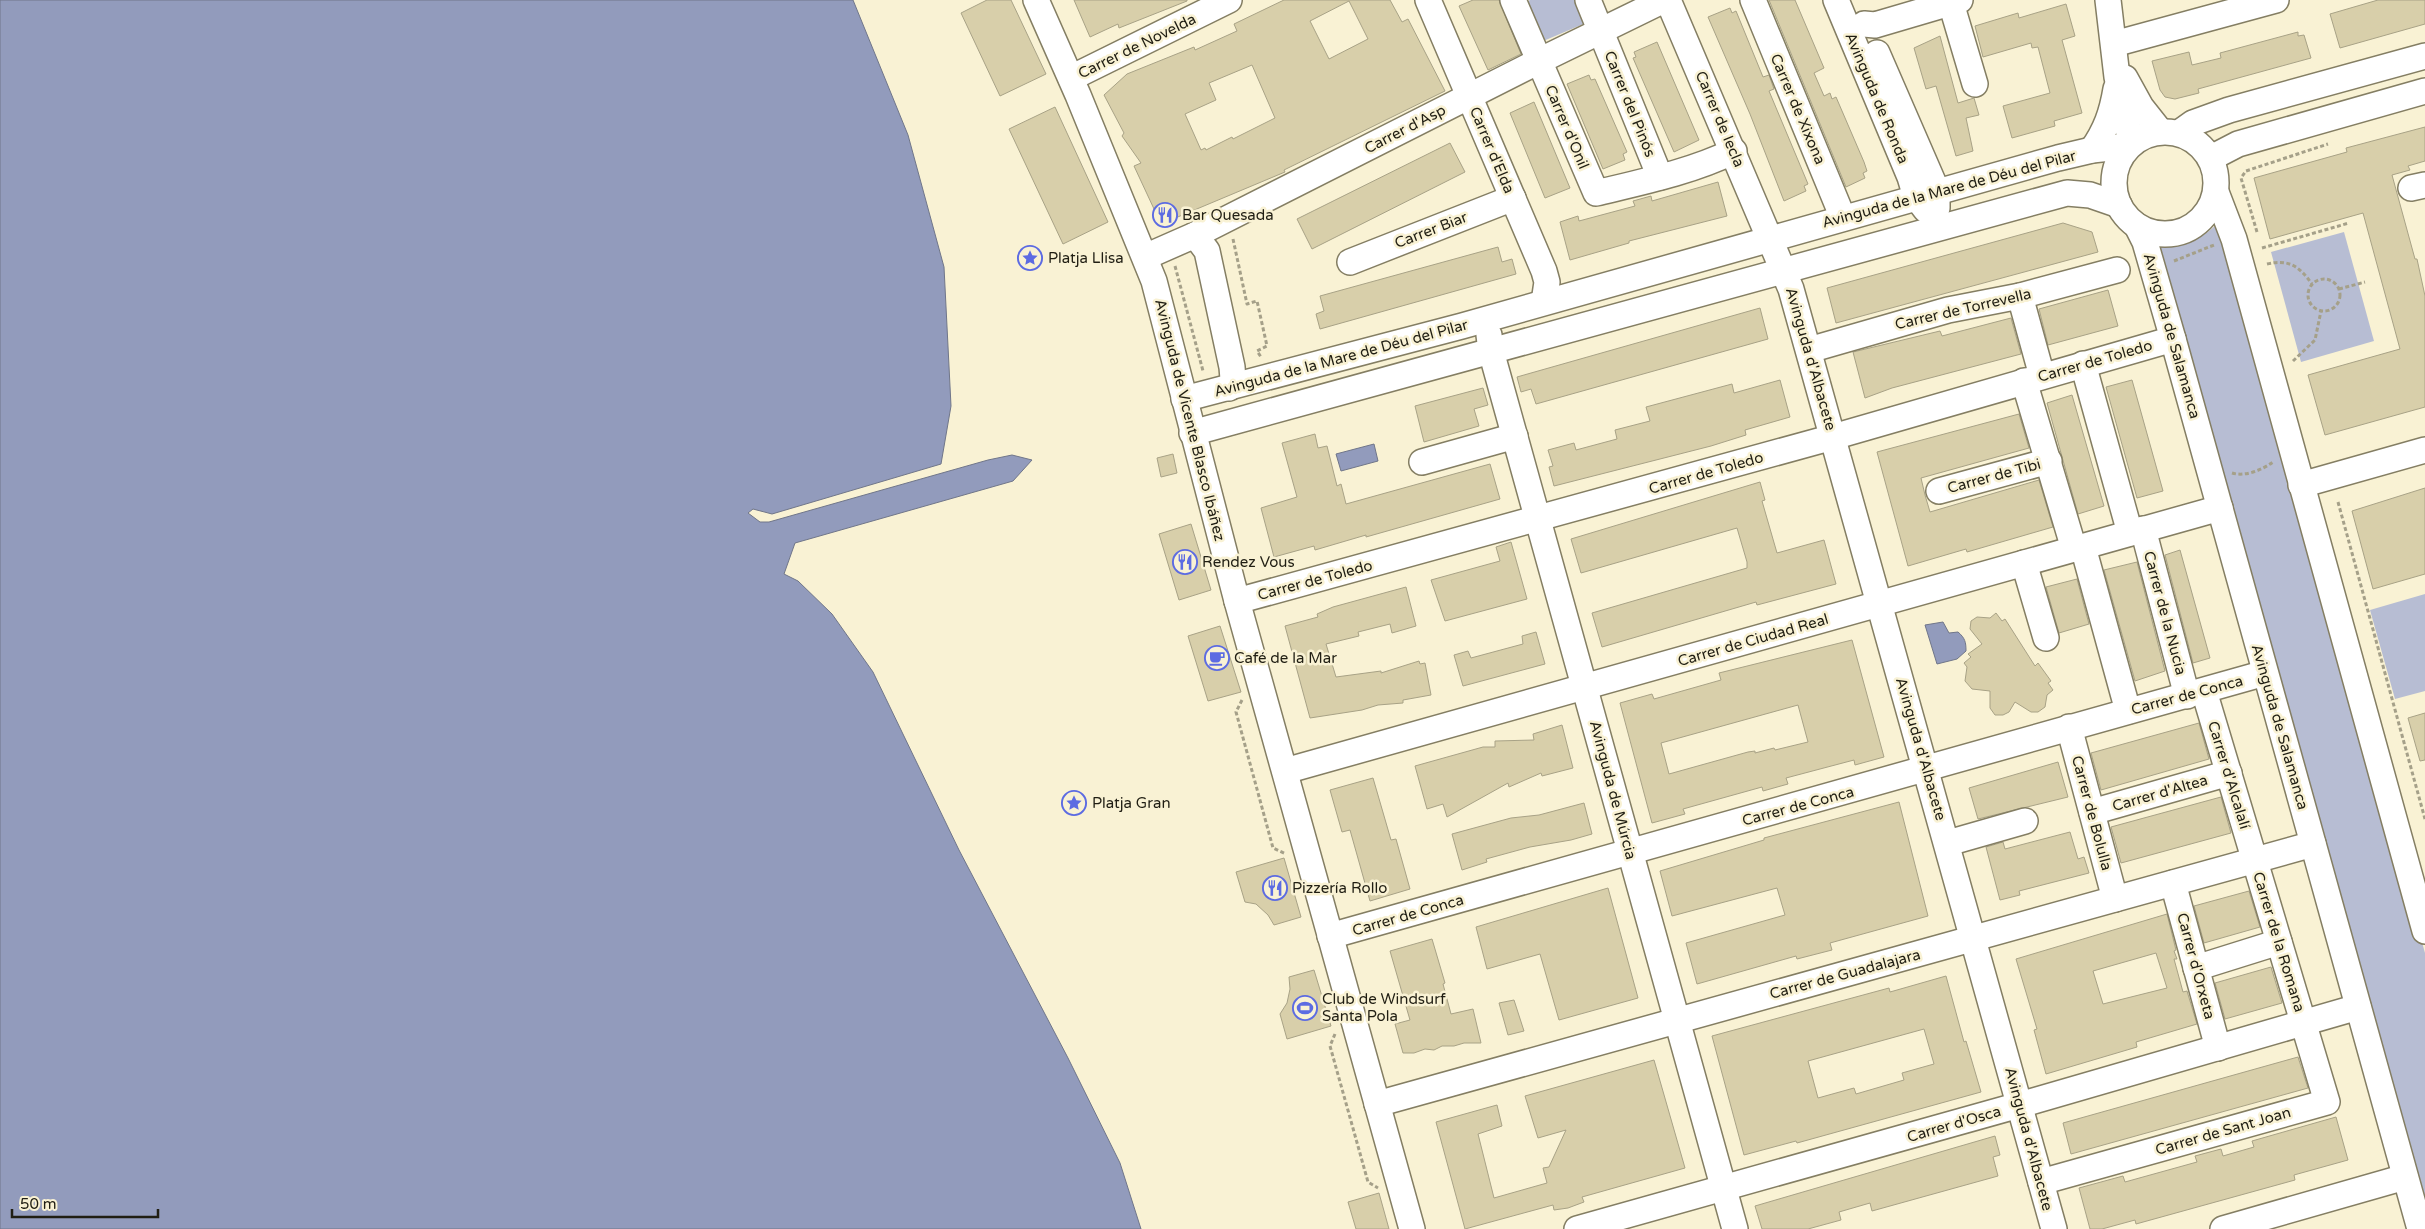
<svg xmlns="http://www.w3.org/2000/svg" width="2425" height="1229" font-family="'Varela Round',sans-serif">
<rect width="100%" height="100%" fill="#f9f2d4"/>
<g fill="#b7bdd3">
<polygon points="1530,0 1578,0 1588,22 1541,42 1525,3"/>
<path d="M 2221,220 L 2425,953 L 2425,1221 L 2156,247 C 2183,248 2202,240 2221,220 Z"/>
<polygon points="2344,232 2374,341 2301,362 2271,252"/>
<polygon points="2425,594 2425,691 2395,699 2370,610"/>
</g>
<g fill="#929bbc" stroke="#707689">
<polygon points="0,0 853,0 908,135 944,267 951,406 941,464 772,514 753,509 748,513 760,522 769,522 988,460 1012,455 1032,460 1013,481 795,543 784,574 798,581 832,614 873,672 959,850 1068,1058 1120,1163 1141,1229 0,1229"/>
<polygon points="1374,444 1378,461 1341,471 1336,454"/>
<path d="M 1943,622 L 1949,633 L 1958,632 C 1965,638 1966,642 1966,651 L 1957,659 L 1937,664 L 1925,625 Z"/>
</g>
<g fill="#d8cfaa" stroke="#a8a286" fill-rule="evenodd">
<polygon points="987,0 1011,0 1046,74 1000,96 961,13"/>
<polygon points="1074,0 1187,0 1187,1 1119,28 1118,24 1090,37"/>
<path d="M 1284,0 L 1390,0 L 1402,22 L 1408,19 L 1445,91 L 1284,170 L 1285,172 L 1161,224 L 1134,166 L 1141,163 L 1122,136 L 1124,133 L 1104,95 L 1127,74 L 1194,47 L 1195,50 L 1237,31 L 1234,24 ZM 1349,1 L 1368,39 L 1329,59 L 1310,21 ZM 1252,65 L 1275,118 L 1233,139 L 1232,137 L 1206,150 L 1205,148 L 1201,150 L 1185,114 L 1216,100 L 1209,83 Z"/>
<polygon points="1473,0 1499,0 1521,54 1488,70 1459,6"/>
<polygon points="1769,0 1795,0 1824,68 1814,73 1824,96 1830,93 1832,99 1836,97 1864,162 1867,171 1863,173 1865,178 1846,187"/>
<polygon points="2378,0 2425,0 2425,24 2340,48 2330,14"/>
<polygon points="2066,4 2075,36 2062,40 2082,113 2054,121 2055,126 2012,138 2003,106 2050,93 2038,47 2032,48 2031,43 1983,57 1975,26 2018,13 2019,18"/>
<polygon points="1730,8 1732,13 1736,11 1763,77 1769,75 1774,89 1769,91 1808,184 1804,186 1806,191 1784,201 1750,114 1708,17"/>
<polygon points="2298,32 2298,36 2304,35 2311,58 2198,89 2199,93 2175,99 2165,97 2160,90 2152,61 2189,52 2192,65 2221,58 2220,53"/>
<polygon points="1940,36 1958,103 1974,98 1979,115 1966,118 1973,151 1956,156 1936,86 1926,89 1914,48"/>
<polygon points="1657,42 1699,140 1674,152 1633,58 1636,57 1634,52"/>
<polygon points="1589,75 1591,80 1595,79 1627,152 1623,154 1625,160 1603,169 1567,84"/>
<polygon points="1534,102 1570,188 1545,198 1510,113"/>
<polygon points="1055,107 1108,222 1063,244 1009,129"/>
<polygon points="2425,127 2425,161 2408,166 2410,170 2392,175 2415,259 2417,259 2425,296 2425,407 2325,435 2308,375 2400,349 2363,213 2270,239 2254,178 2347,152 2346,148"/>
<polygon points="1450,143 1465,172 1312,249 1297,219"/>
<polygon points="1718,182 1727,216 1629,241 1629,243 1570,260 1560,222 1578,216 1579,221 1635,206 1633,201 1651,196 1652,201"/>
<polygon points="2063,223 2092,232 2098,252 1836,323 1827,288"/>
<polygon points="1498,247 1502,262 1512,259 1516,274 1320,329 1316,314 1324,311 1320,296"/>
<polygon points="2108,290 2118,326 2048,345 2039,309"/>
<polygon points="1760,308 1768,339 1536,404 1531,389 1521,392 1517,377"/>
<polygon points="2011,318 2021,354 1892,388 1865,398 1853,352 1940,331 1942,336"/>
<polygon points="1780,380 1790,417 1745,430 1746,435 1711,446 1554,486 1549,467 1553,466 1548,450 1574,443 1576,450 1617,439 1615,430 1650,421 1646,407 1732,384 1734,393"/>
<polygon points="2132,380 2163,491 2137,498 2106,387"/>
<polygon points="1483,388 1488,405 1474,409 1479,426 1424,442 1415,406"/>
<polygon points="2072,395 2104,506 2078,514 2047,403"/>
<polygon points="2019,414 2029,448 1921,478 1925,495 1930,512 2039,480 2053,527 1967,552 1966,549 1908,566 1877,452"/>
<polygon points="1315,434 1318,448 1327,446 1337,486 1341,484 1346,504 1490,464 1500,499 1366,537 1366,535 1315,550 1314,546 1274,557 1261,508 1297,497 1282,443"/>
<polygon points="1173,454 1177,473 1161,477 1157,458"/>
<polygon points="1760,482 1765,500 1762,501 1777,553 1824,540 1836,584 1757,605 1756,602 1602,647 1592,613 1747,568 1747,562 1737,528 1581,573 1571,539"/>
<polygon points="2425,488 2425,574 2373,589 2352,511"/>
<polygon points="1191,524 1211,590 1179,600 1159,534"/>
<polygon points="1511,542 1527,599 1445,621 1431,580 1500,561 1496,547"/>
<polygon points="2180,550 2210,658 2193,663 2165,555"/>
<polygon points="2137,562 2165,671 2135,681 2104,570"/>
<polygon points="2077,579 2089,624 2059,633 2046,587"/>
<polygon points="1406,587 1416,626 1392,633 1390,624 1358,632 1359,636 1326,644 1336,677 1381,671 1381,673 1419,661 1420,664 1425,663 1431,695 1403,700 1403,703 1378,705 1362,710 1310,718 1285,626 1318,617 1317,614 1333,607"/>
<polygon points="1996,613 2002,621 2005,619 2035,666 2038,663 2051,681 2048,683 2053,690 2047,695 2045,707 2038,712 2031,712 2015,702 2009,712 2003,715 1995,715 1990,708 1990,691 1972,689 1965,681 1967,667 1964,663 1971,657 1968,654 1982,644 1970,629 1971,621 1977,617 1990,618"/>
<polygon points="1220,626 1241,692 1208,701 1188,636"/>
<polygon points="1536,632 1545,664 1463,686 1454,655 1468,651 1471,658 1523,644 1522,636"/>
<path d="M 1852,640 L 1884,757 L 1855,765 L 1854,760 L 1786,778 L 1788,784 L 1763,791 L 1762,787 L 1683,809 L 1685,814 L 1652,823 L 1620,703 L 1652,694 L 1654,699 L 1721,680 L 1719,673 ZM 1798,705 L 1808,742 L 1775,750 L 1774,748 L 1755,753 L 1755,751 L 1748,752 L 1669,774 L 1661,743 Z"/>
<polygon points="2425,713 2425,760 2420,761 2408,718"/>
<polygon points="2199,723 2209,759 2101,790 2091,753"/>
<polygon points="1562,725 1573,768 1542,776 1541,773 1509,787 1508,783 1447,817 1443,804 1427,809 1415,766 1483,747 1495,747 1495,741 1534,740 1533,734"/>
<polygon points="2058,762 2068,797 1978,819 1969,788"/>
<polygon points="1373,778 1391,840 1396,839 1410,889 1370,901 1350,830 1342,832 1330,790"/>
<polygon points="2221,797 2231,833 2121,863 2111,827"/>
<polygon points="1899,802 1928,916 1830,943 1832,950 1797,959 1796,956 1697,984 1686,943 1785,915 1777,888 1672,916 1660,871 1764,840 1764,838"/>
<polygon points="1584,803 1592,834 1571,840 1530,847 1486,859 1487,862 1462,870 1452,834 1511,818 1539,815"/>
<polygon points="2070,832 2078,859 2084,857 2089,873 2019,891 2020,895 2000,900 1986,847 2003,842 2005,849"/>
<polygon points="1284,858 1301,917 1274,925 1268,915 1256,904 1245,902 1236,872"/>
<polygon points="1608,888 1638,998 1559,1020 1540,954 1487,969 1476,927"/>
<polygon points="2249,891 2260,927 2204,943 2194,906"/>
<path d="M 2167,914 L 2176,950 L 2174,951 L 2177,959 L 2174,959 L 2183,992 L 2187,991 L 2197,1024 L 2136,1042 L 2137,1047 L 2046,1074 L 2034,1030 L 2037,1029 L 2016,959 ZM 2156,953 L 2167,988 L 2103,1004 L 2093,971 Z"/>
<polygon points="1432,939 1445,983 1443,984 1451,1014 1473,1009 1481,1043 1464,1043 1454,1046 1442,1046 1434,1050 1425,1049 1414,1053 1403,1053 1395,1024 1410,1020 1390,951"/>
<polygon points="2271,967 2282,1003 2225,1019 2215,983"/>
<polygon points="1314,970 1331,1026 1287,1039 1280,1014 1287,1003 1290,989 1289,977"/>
<path d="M 1946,976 L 1964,1042 L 1966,1041 L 1981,1092 L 1797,1143 L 1796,1141 L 1744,1155 L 1712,1036 L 1889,988 L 1890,992 ZM 1924,1029 L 1934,1064 L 1902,1073 L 1904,1080 L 1856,1094 L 1854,1088 L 1818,1098 L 1808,1061 Z"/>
<polygon points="1514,1000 1524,1031 1508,1035 1499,1003"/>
<polygon points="2298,1057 2308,1088 2071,1154 2063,1123"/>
<polygon points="1654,1060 1685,1168 1582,1197 1584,1202 1568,1208 1554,1210 1553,1205 1465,1229 1436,1122 1497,1105 1502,1126 1478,1134 1494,1198 1547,1183 1543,1168 1549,1167 1566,1130 1538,1138 1525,1096"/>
<polygon points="2336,1117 2348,1160 2294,1175 2295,1180 2136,1224 2135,1220 2102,1229 2090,1229 2079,1188 2123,1176 2125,1182 2197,1162 2195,1156 2221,1149 2223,1156 2254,1147 2252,1141"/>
<polygon points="1995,1136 2000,1155 1993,1157 1998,1176 1872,1211 1870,1203 1839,1212 1841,1220 1808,1229 1762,1229 1755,1206"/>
<polygon points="1379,1193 1389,1229 1356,1229 1348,1202"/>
</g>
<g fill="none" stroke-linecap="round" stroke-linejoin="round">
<defs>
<g id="minor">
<polyline points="1036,0 1078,95 1154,281 1237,601 1412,1229"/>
<polyline points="1428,0 1544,271 1547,282 1544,302"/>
<path d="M 1513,0 L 1596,193 C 1642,182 1691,172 1734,151"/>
<polyline points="1588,0 1660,177"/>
<polyline points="1668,0 1791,289 2054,1229"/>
<polyline points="1753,0 1843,218"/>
<polyline points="1836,0 1910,177 1916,197 1926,210"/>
<polyline points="2108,0 2117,77 2131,143"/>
<polyline points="1951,3 1975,84"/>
<polyline points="1864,24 1875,25 1960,0"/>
<polyline points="2114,44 2276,0"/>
<polyline points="1877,53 1937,191 1937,208"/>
<polyline points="1071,78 1229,0"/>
<polyline points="2125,78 2141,107 2160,131"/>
<circle cx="2165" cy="183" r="51"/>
<polyline points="2179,133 2193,123 2229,110 2425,56"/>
<path d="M 2092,150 C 2106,130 2112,113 2116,89"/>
<polyline points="2211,158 2238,144 2425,91"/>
<polyline points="2411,188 2425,185"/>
<polyline points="2216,192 2234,239 2425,931"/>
<polyline points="2137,226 2145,242 2173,339 2420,1229"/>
<polyline points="1195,235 1207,251 1232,367 1233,379 1229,388"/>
<polyline points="1145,257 1195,235 1539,61 1664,0"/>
<polyline points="1350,262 1513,198"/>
<polyline points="2020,296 2042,376"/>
<polyline points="1489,335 1491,351 1735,1229"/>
<polyline points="1809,350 1948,310 2020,296 2117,270"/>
<polyline points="2083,364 2130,533"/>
<polyline points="2024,381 2074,549"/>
<polyline points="1184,399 1462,326 2058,158 2092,150 2129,146"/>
<polyline points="1192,433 2067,193 2090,195 2119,205"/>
<polyline points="1422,462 1515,436"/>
<polyline points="2301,485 2425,450"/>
<polyline points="1939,491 2049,461"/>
<polyline points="2143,529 2187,696"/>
<polyline points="2083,547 2128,711"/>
<polyline points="2024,563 2046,638"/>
<polyline points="1237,601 1833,437 2173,339"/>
<polyline points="2069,727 2115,899"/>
<polyline points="1285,771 2220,508"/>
<polyline points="2092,812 2229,773"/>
<polyline points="1948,843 2025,821"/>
<polyline points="2173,883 2218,1048"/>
<polyline points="1330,936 2265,673"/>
<polyline points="2196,968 2279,942"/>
<polyline points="1377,1104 2313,844"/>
<polyline points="2041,1182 2327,1102 2204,691"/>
<polyline points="1577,1229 2037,1100 2358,1007"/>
<polyline points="2223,1229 2405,1177"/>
</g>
</defs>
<use href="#minor" stroke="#847e63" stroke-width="28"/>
<g stroke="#a5a089" stroke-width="3" stroke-dasharray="4 2.5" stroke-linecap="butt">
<polyline points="2257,232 2241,178 2246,171 2328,144"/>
<polyline points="1233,239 1247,304 1257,301 1267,346 1257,351 1261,357"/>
<polyline points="2262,248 2349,223"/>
<polyline points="2174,261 2214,245"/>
<path d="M 2267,264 C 2289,259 2299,266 2312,284"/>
<polyline points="1175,266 1203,371"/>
<circle cx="2324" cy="295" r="16"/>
<polyline points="2339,289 2365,282"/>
<polyline points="2293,361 2315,340 2321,311"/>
<path d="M 2232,473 C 2245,477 2262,470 2273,462"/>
<polyline points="2338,502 2425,819"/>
<polyline points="1242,700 1236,712 1273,848 1286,854"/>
<polyline points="1335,1034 1330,1046 1368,1182 1378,1188"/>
</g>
<use href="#minor" stroke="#fff" stroke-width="25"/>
</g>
<defs>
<symbol id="restaurant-ring" viewBox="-11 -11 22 22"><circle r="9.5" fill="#f9f2d4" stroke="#5c6be2" stroke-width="1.5"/><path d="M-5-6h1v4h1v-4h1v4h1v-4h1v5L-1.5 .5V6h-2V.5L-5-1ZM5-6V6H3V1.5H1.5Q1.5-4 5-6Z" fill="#5c6be2"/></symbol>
<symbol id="sight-ring" viewBox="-11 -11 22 22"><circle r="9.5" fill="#f9f2d4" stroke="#5c6be2" stroke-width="1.5"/><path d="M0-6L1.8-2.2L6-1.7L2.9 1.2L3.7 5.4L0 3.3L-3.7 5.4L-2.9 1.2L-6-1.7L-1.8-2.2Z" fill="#5c6be2"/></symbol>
<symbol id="cafe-ring" viewBox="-11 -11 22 22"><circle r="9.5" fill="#f9f2d4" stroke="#5c6be2" stroke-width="1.5"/><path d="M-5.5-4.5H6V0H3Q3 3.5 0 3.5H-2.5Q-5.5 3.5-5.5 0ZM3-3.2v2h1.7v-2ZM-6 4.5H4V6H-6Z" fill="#5c6be2"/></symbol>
<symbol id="stadium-ring" viewBox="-11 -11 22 22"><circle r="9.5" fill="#f9f2d4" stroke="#5c6be2" stroke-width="1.5"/><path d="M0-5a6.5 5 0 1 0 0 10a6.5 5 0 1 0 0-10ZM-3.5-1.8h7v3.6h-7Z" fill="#5c6be2"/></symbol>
</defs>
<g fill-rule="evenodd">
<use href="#restaurant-ring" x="1151" y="201" width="28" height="28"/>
<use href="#sight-ring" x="1016" y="244" width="28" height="28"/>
<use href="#restaurant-ring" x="1171" y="548" width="28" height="28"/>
<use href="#cafe-ring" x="1203" y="644" width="28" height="28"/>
<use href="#sight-ring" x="1060" y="789" width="28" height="28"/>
<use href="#restaurant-ring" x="1261" y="874" width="28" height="28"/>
<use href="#stadium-ring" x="1291" y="994" width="28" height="28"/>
</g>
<g text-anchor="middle" stroke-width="5" stroke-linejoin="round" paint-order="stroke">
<g font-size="15" fill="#201e13" stroke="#f9f2d4">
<text transform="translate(1137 46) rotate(-26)" y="5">Carrer de Novelda</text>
<text transform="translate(1877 98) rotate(67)" y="5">Avinguda de Ronda</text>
<text transform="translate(1630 104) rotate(68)" y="5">Carrer del Pinós</text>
<text transform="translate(1798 109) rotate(67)" y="5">Carrer de Xixona</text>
<text transform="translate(1720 119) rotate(67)" y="5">Carrer de Iecla</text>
<text transform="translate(1567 127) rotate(67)" y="5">Carrer d'Onil</text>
<text transform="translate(1405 129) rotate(-27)" y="5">Carrer d'Asp</text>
<text transform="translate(1492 150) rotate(67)" y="5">Carrer d'Elda</text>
<text transform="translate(1949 189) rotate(-15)" y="5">Avinguda de la Mare de Déu del Pilar</text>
<text transform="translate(1431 230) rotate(-21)" y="5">Carrer Biar</text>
<text transform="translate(1963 309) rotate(-13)" y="5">Carrer de Torrevella</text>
<text transform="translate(2172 336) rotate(74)" y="5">Avinguda de Salamanca</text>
<text transform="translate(1341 358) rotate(-15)" y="5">Avinguda de la Mare de Déu del Pilar</text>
<text transform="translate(1811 359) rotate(74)" y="5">Avinguda d'Albacete</text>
<text transform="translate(2095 361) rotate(-16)" y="5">Carrer de Toledo</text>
<text transform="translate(1190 420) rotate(76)" y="5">Avinguda de Vicente Blasco Ibáñez</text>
<text transform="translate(1706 473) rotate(-16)" y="5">Carrer de Toledo</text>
<text transform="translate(1994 476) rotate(-15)" y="5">Carrer de Tibi</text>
<text transform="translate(1315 580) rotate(-15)" y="5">Carrer de Toledo</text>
<text transform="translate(2165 613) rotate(75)" y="5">Carrer de la Nucia</text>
<text transform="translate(1753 640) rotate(-16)" y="5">Carrer de Ciudad Real</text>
<text transform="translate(2187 695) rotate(-15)" y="5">Carrer de Conca</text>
<text transform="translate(2280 727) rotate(74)" y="5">Avinguda de Salamanca</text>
<text transform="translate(1921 749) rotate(74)" y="5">Avinguda d'Albacete</text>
<text transform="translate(2229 775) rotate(73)" y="5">Carrer d'Alcalalí</text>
<text transform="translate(1613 790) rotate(75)" y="5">Avinguda de Múrcia</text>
<text transform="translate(2160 793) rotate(-16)" y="5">Carrer d'Altea</text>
<text transform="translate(1798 806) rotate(-15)" y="5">Carrer de Conca</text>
<text transform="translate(2092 813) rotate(75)" y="5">Carrer de Bolulla</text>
<text transform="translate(1408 915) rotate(-16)" y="5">Carrer de Conca</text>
<text transform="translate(2279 942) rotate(73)" y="5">Carrer de la Romana</text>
<text transform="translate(2196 966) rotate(75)" y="5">Carrer d'Orxeta</text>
<text transform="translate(1845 974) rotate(-15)" y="5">Carrer de Guadalajara</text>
<text transform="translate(1954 1124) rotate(-16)" y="5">Carrer d'Osca</text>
<text transform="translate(2223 1131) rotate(-16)" y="5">Carrer de Sant Joan</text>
<text transform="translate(2029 1139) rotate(75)" y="5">Avinguda d'Albacete</text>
</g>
<g font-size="15" fill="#201e13" stroke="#f9f2d4" text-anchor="start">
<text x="1182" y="220">Bar Quesada</text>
<text x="1048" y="263">Platja Llisa</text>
<text x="1202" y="567">Rendez Vous</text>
<text x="1234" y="663">Café de la Mar</text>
<text x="1092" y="808">Platja Gran</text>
<text x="1292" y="893">Pizzería Rollo</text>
<text x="1322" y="1004">Club de Windsurf<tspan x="1322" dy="17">Santa Pola</tspan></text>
</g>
</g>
<path d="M12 1209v8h146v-8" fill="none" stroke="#201e13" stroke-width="2.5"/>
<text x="20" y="1209" font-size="15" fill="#201e13" stroke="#f9f2d4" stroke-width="4" paint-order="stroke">50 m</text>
</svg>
